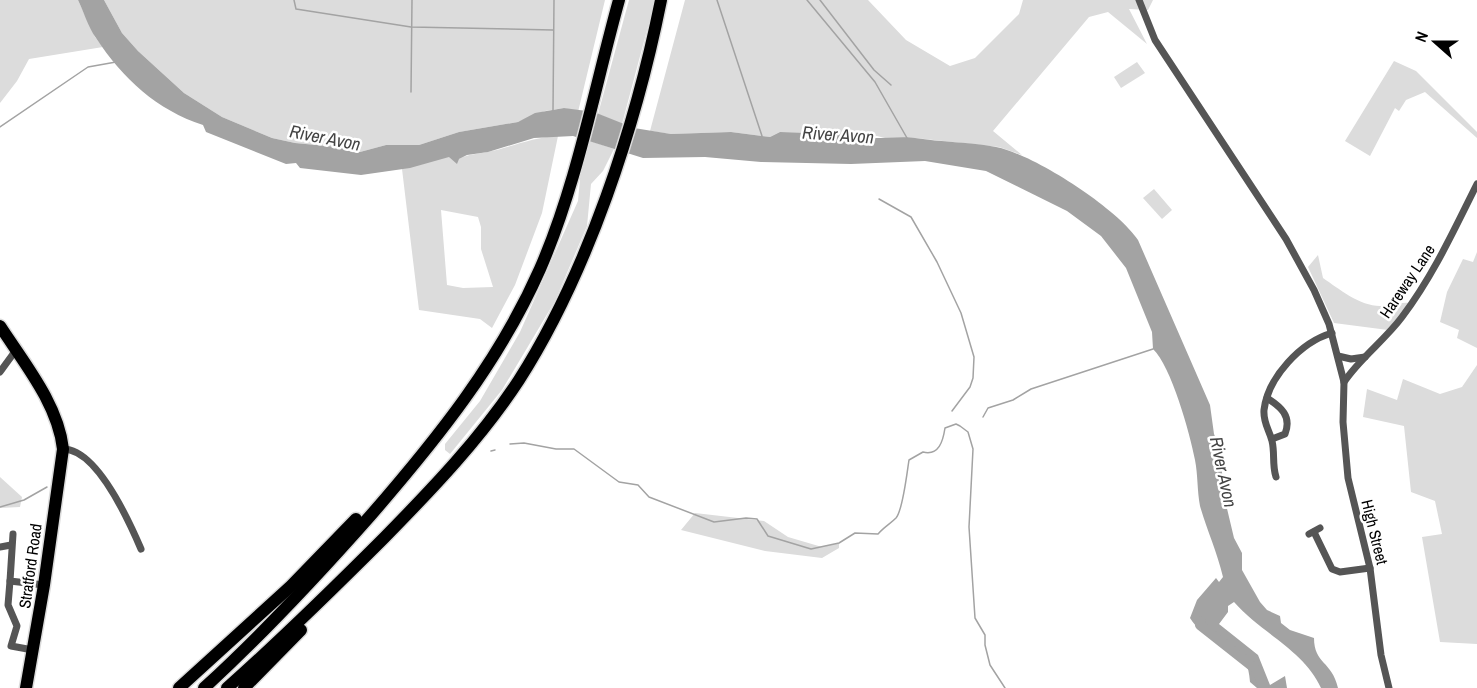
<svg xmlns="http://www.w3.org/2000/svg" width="1477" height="688" font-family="'Archivo Narrow',sans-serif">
<rect width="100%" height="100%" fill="#fff"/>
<g fill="#dcdcdc" fill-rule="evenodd">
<polygon points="0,0 78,0 95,37 103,47 29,59 17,81 0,103"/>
<polygon points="104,0 605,0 578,112 564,108 545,111 518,122 459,132 419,145 386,145 360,152 348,148 295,143 272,138 222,117 184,93 138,51 122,33"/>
<polygon points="629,0 655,0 622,124 598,114"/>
<polygon points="685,0 868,0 906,40 950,66 975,58 1019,14 1023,0 1153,0 1148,10 1129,9 1147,44 1108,12 1089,17 993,131 1022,155 999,147 915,138 889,139 877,136 855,138 835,133 780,132 770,137 731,132 671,134 650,131"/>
<polygon points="1394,61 1416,71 1477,132 1477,138 1425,92 1406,100 1399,111 1395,108 1370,156 1345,141"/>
<polygon points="1137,62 1145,73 1121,88 1114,77"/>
<path d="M 558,136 L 542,213 L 515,285 L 492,328 L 480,319 L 419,310 L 402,169 L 449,156 L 459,159 C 469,154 477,154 487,152 C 512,147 533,137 558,136 ZM 441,210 L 478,217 L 481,227 L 481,249 L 493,287 L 463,288 L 447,285 Z"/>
<polygon points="588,140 614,149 603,171 591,184 587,226 555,301 502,390 450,454 445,450 445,444 480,401 520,332 578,201 581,167"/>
<polygon points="1154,189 1172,210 1162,219 1143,198"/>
<polygon points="1477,252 1477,348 1457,338 1459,330 1440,322 1447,292 1463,259 1473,262"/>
<path d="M 1318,255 L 1323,278 C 1339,289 1360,306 1380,306 C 1390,306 1399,302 1409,303 L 1388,330 L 1334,323 L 1308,267 Z"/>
<polygon points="1477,365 1477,644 1440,642 1422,537 1442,534 1435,501 1411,492 1404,426 1363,417 1367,389 1397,400 1403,379 1440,394 1462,387"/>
<polygon points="0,477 22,497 20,507 0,508"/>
<polygon points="695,513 764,521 788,537 822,547 839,543 839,548 822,558 765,551 681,530"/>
</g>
<path fill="#a3a3a3" d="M 78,0 L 104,0 L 122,33 L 138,51 L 184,93 L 222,117 L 272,138 L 295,143 L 348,148 L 360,152 L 386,145 L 419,145 L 459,132 L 518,122 L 535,113 L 564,108 L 594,112 L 634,128 L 671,134 L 731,132 L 770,137 L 780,132 L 848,134 C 861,142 899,135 915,138 C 941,142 969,142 996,147 C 1033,154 1117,208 1138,240 L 1210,405 L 1214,434 L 1220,448 L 1224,496 L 1234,538 L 1242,553 L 1242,570 L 1260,602 L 1267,610 L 1280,616 L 1281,623 L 1290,630 L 1314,638 C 1314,664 1332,661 1338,688 L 1321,688 C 1304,650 1261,633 1234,602 L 1228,606 L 1228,612 L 1219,624 L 1258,655 L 1270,685 L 1285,676 L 1287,688 L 1257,688 L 1250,682 C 1248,646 1229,656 1214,632 C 1202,631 1197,629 1190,618 L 1197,600 L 1216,578 L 1219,582 L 1223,577 C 1217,552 1207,530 1200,506 C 1197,491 1198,475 1195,460 C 1190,433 1171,366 1153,349 L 1152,332 L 1126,268 L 1101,236 L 1067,211 L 986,171 L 925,161 L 851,164 L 761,162 L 705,157 L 643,158 L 573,136 L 534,138 L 488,152 L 467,155 L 459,159 L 457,164 L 449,157 L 410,168 L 361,175 L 300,168 L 296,163 L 286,164 L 206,132 L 203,125 C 157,110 123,79 96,38 C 88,27 84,12 78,0 Z"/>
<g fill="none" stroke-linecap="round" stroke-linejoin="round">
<g stroke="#a3a3a3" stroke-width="1.5">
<polyline points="294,0 296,9 411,27 553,30"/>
<polyline points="717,0 762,136"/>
<polyline points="807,0 875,82 907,138"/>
<polyline points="820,0 874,70 891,85"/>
<polyline points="411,92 412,0"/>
<polyline points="553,110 554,0"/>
<polyline points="0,127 88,67 116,62"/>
<polyline points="879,199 911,217 937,262 961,313 974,357 973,378 970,387 952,411"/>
<polyline points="983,417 988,408 1013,400 1031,389 1153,349"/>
<path d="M 510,444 L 524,443 L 556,449 L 574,449 L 619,482 L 638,485 L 649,497 L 714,522 L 746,518 L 757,519 L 768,536 L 811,549 L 839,543 L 855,533 L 878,534 C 884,527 890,524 896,518 C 903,510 907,472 909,460 L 923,452 C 939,456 943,441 945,428 L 956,424 L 960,426 L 968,432 L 973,449 L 969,527 L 975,618 L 985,635 L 985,645 L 990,665 L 1005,688"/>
<polyline points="491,451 495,450"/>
<polyline points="0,507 24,500 47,487"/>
</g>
<polyline stroke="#a3a3a3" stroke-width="10" points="1201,621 1200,625 1257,670 1264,688"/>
<defs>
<g id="highway">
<path d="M 0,326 C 24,363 58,404 63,449 L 44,585 L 26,688"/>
<polyline points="179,688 291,586 356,519"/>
<path d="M 204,688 C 263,634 318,575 371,515 C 437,439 499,362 540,269 C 577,184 594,90 619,0"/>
<path d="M 227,688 C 281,640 333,589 384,538 C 433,488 481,438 519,380 C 588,272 636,125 661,0"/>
<polyline points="244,688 301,630"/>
</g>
</defs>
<use href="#highway" stroke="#dbdbdb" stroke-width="15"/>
<g stroke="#555" stroke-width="7">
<polyline points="1139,0 1155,40 1286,239 1314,290 1329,324 1344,382 1343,422 1348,478 1370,568 1381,655 1389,688"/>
<polyline points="1338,356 1351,359 1365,357"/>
<polyline points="0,372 16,350"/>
<path d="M 1344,382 C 1360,358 1385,340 1402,317 C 1433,276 1454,230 1477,184"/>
<path d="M 1267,398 C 1281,407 1292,416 1285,434 L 1272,439"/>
<path d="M 63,449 C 97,449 129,521 141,549"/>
<path d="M 1276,477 C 1272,465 1275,453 1272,441 C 1269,429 1263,423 1264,410 C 1268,377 1301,342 1332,333"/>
<polyline points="1314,532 1332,569 1340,572 1370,568"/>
<polyline points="13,534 10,581 44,585"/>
<polyline points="1309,534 1320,528"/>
<polyline points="0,547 11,545"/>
<polyline points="10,581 8,605 17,626 11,646 33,650"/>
</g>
<use href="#highway" stroke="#000" stroke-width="12"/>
</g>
<g text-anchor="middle" stroke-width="5" stroke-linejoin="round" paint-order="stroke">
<g font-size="16" fill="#000" stroke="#fff">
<text transform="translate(1407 281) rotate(-56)" y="6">Hareway Lane</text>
<text transform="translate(1375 532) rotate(76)" y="6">High Street</text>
<text transform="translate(30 566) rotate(-82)" y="6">Stratford Road</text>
</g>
<g font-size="18" font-style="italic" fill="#444" stroke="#fff">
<text transform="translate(838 135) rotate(4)" y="6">River Avon</text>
<text transform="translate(325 138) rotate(11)" y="6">River Avon</text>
<text transform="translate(1223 472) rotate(78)" y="6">River Avon</text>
</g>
</g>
<g transform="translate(1435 42) rotate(291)" stroke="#ffffff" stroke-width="4.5" paint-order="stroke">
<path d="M0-4.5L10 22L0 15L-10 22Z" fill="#000000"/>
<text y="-9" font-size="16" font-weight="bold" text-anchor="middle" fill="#000000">N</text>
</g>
</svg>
